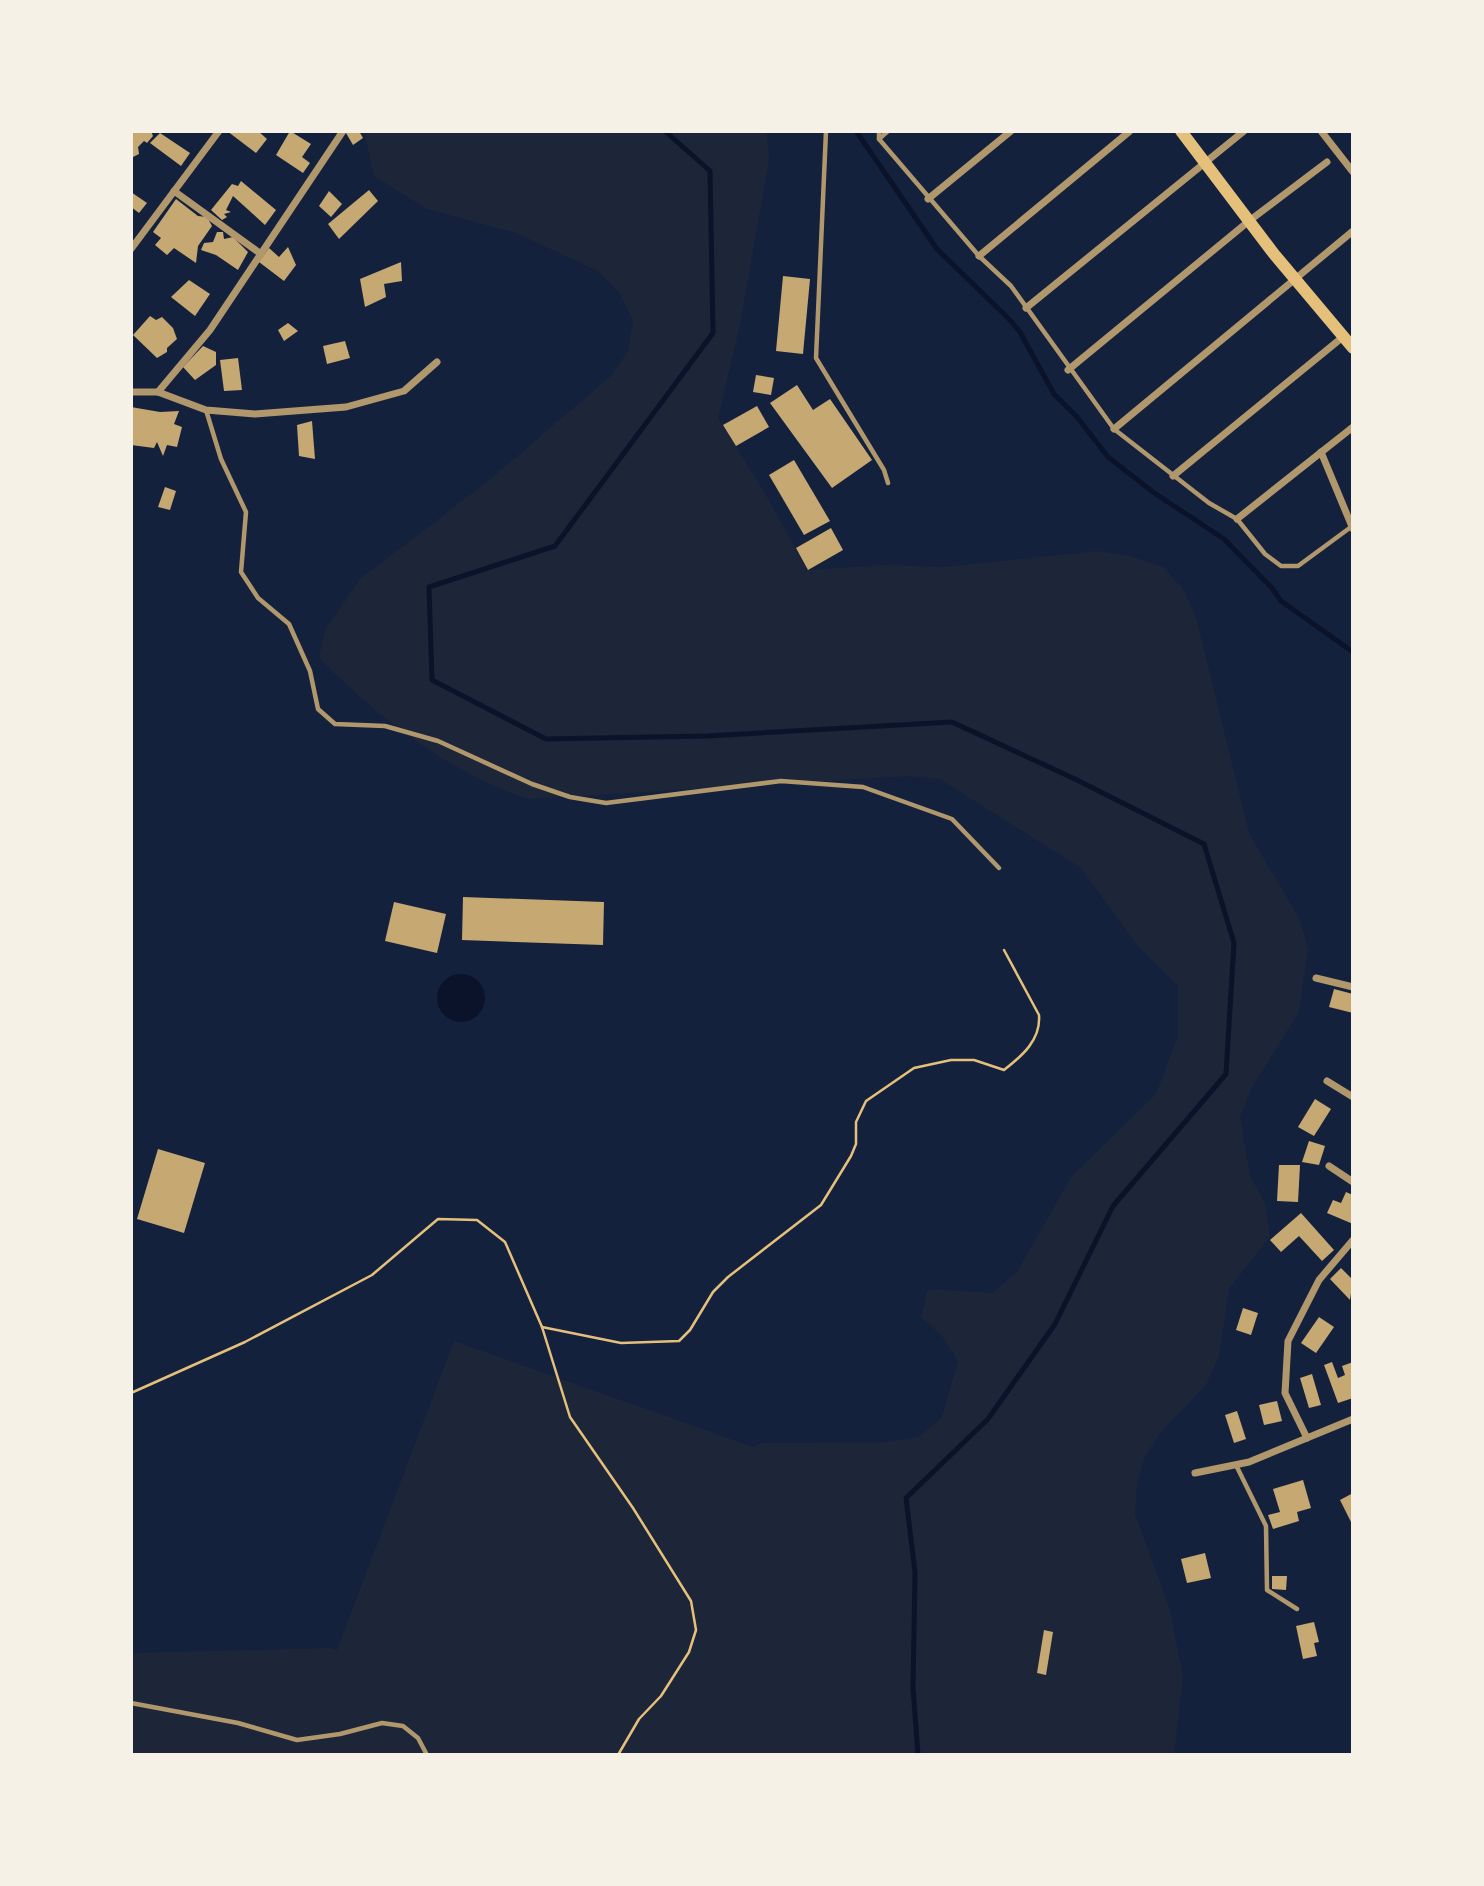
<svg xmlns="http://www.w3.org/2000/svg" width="1484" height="1886" font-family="'Work Sans',sans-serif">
<rect width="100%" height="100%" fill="#14213d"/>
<path fill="#1d2539" d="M 364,131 L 767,131 L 769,160 L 740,324 L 718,418 L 765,493 L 807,570 L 884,565 L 945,567 L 1097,551 L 1130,556 L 1163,567 L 1183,589 L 1196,617 L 1249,833 L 1300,920 L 1308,950 L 1299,1012 L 1251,1089 L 1240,1117 L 1250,1176 L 1265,1203 L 1270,1236 L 1229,1289 L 1219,1356 L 1206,1385 L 1162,1431 L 1145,1456 L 1137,1483 L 1135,1514 L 1170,1610 L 1183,1676 L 1174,1755 L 131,1755 L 131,1653 L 329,1648 L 337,1650 L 454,1341 L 753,1447 L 763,1443 L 886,1442 L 919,1437 L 942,1417 L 958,1361 L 942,1336 L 921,1317 L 928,1289 L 992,1293 L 1017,1272 L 1072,1176 L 1156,1094 L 1178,1036 L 1178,986 L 1137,945 L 1081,868 L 940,779 L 910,776 L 529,799 C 453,776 374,714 319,658 L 325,630 L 360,579 L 487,482 L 612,375 L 628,351 L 633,321 L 619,292 L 598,271 L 516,233 L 427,209 L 374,176 Z"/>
<circle fill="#0b132b" cx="461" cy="998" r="24"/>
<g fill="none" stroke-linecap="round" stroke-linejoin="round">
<g stroke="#0b132b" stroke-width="5">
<polyline points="665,131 710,171 713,333 555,546 429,587 432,680 546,739 707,736 952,722 1077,780 1204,844 1234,943 1226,1074 1113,1206 1055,1324 988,1419 906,1498 915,1572 913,1688 918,1755"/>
<polyline points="856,131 937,249 1009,319 1020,332 1054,394 1077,417 1108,457 1153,492 1224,539 1272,588 1281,601 1353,652"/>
</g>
</g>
<g fill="#c6a872">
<polygon points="131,131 151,131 153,136 147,143 144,141 138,147 139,154 131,158"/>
<polygon points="227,131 258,131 267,139 256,153"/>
<polygon points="290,131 311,144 302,157 310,163 303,173 276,155"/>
<polygon points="359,131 363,138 353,145 346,133"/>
<polygon points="160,133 190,153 181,166 150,143"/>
<polygon points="241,181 276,210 265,225 233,196 226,210 231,212 224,214 227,217 222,220 211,210 232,184 238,186"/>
<polygon points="369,190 378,201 339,239 328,224"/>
<polygon points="329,191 342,204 331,217 319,206"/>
<polygon points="131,192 147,203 139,213 131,207"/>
<polygon points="176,199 198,216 207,217 212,226 198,246 196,263 174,248 167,255 155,245 161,238 153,232"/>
<polygon points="217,232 223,232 224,239 233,237 248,252 238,270 216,255 201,250 204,243 213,242"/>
<polygon points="288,247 296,265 284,281 259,262 269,248 279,257"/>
<polygon points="401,262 402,281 384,284 386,297 365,307 360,279"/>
<polygon points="783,276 810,279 803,354 776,351"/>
<polygon points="189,280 210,294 195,316 171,297"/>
<polygon points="150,316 156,320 162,317 173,328 177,339 167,348 167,352 157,358 133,335"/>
<polygon points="288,323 298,331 284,341 278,330"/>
<polygon points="345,341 350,358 327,364 323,346"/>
<polygon points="203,346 216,352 216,365 195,380 183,367"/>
<polygon points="238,358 242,390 224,391 220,360"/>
<polygon points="756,375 774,378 771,395 753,392"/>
<polygon points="797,385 813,410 830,399 872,460 832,488 770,403"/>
<polygon points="757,406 769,427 736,446 723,425"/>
<polygon points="131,407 160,412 179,411 174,424 182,427 177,447 167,445 163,456 157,442 154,448 131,445"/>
<polygon points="312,421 315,459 299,456 297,425"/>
<polygon points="794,460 830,521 804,535 769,475"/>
<polygon points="165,487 176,491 170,510 158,507"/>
<polygon points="831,528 843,550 808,570 796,548"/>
<polygon points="463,897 604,902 603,945 462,940"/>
<polygon points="394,902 446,914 437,953 385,941"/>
<polygon points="1334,989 1353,994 1353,1013 1329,1007"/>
<polygon points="1315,1099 1331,1109 1314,1136 1298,1127"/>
<polygon points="1309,1141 1325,1146 1319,1165 1302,1162"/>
<polygon points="158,1149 205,1163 184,1233 137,1219"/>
<polygon points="1279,1165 1300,1165 1298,1202 1277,1201"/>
<polygon points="1346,1192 1353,1195 1353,1224 1327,1213 1333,1200 1341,1203"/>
<polygon points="1301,1213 1334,1250 1322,1261 1299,1236 1281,1252 1270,1240"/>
<polygon points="1341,1268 1353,1280 1350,1300 1330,1279"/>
<polygon points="1243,1308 1258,1313 1251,1335 1236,1330"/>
<polygon points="1319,1317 1334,1327 1316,1353 1301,1343"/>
<polygon points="1332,1362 1338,1378 1345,1375 1342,1366 1353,1362 1353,1398 1338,1403 1324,1365"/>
<polygon points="1312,1374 1321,1405 1309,1408 1300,1378"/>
<polygon points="1277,1401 1282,1421 1264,1425 1259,1405"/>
<polygon points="1237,1411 1246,1439 1234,1443 1225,1415"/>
<polygon points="1303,1480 1311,1508 1297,1512 1299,1521 1273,1529 1268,1515 1280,1512 1273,1489"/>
<polygon points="1353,1493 1353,1526 1340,1500"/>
<polygon points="1205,1553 1211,1578 1187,1583 1181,1559"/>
<polygon points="1272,1576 1287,1576 1286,1590 1272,1589"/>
<polygon points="1314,1622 1319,1642 1314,1643 1317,1656 1303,1659 1296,1626"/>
<polygon points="1044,1630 1053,1632 1046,1675 1037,1673"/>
</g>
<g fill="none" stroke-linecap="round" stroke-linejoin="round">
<g stroke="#e5c07b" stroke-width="2.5">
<path d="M 542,1327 L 621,1343 L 679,1341 L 690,1330 L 713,1292 L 728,1277 L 821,1205 L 851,1156 L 856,1144 L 856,1122 L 866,1101 L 914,1068 L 951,1060 L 974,1060 L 1004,1070 C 1022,1056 1041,1040 1039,1015 L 1004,950"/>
<polyline points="131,1393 245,1342 372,1275 438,1219 477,1220 505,1242 542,1327 570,1417 633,1508 691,1601 696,1630 689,1652 661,1696 639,1719 618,1755"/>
</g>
<g stroke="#b1986c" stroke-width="4.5">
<polyline points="826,131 816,358 884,470 888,483"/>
<polyline points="879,131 879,139 979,256 1011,286 1114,429 1209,503 1237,519 1265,554 1281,566 1298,566 1351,527"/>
<polyline points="879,139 888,131"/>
<polyline points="206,410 221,459 246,512 241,572 258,598 289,624 310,671 318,709 335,724 385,726 438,741 532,784 570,797 606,803 781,781 863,787 952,819 999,868"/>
<polyline points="1236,1465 1266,1526 1267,1590 1297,1609"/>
<polyline points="131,1703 238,1723 297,1740 340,1734 382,1723 403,1726 418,1738 427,1755"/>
</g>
<g stroke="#b1986c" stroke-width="7">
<polyline points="1321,131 1353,172"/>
<polyline points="174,191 261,254"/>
<polyline points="928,199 1011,131"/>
<polyline points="131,249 219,131"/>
<polyline points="979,256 1130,131"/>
<polyline points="1026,308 1244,131"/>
<polyline points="1068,370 1249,221 1327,162"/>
<polyline points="131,392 158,392 206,410 255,414 346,407 404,391 437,362"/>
<polyline points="158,392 210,330 343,131"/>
<polyline points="1114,429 1353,231"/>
<polyline points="1321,452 1353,529"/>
<polyline points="1173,476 1344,336"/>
<polyline points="1237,519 1353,427"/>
<polyline points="1316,978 1353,987"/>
<polyline points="1327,1081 1353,1097"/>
<polyline points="1329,1166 1353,1182"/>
<polyline points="1307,1438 1285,1393 1288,1341 1319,1280 1353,1240"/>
<polyline points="1195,1473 1249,1462 1353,1419"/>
</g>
<polyline stroke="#e5c07b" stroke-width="12" points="1181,131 1274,254 1353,348"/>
</g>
<rect width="1484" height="1886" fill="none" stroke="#f6f1e7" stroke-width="266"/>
</svg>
